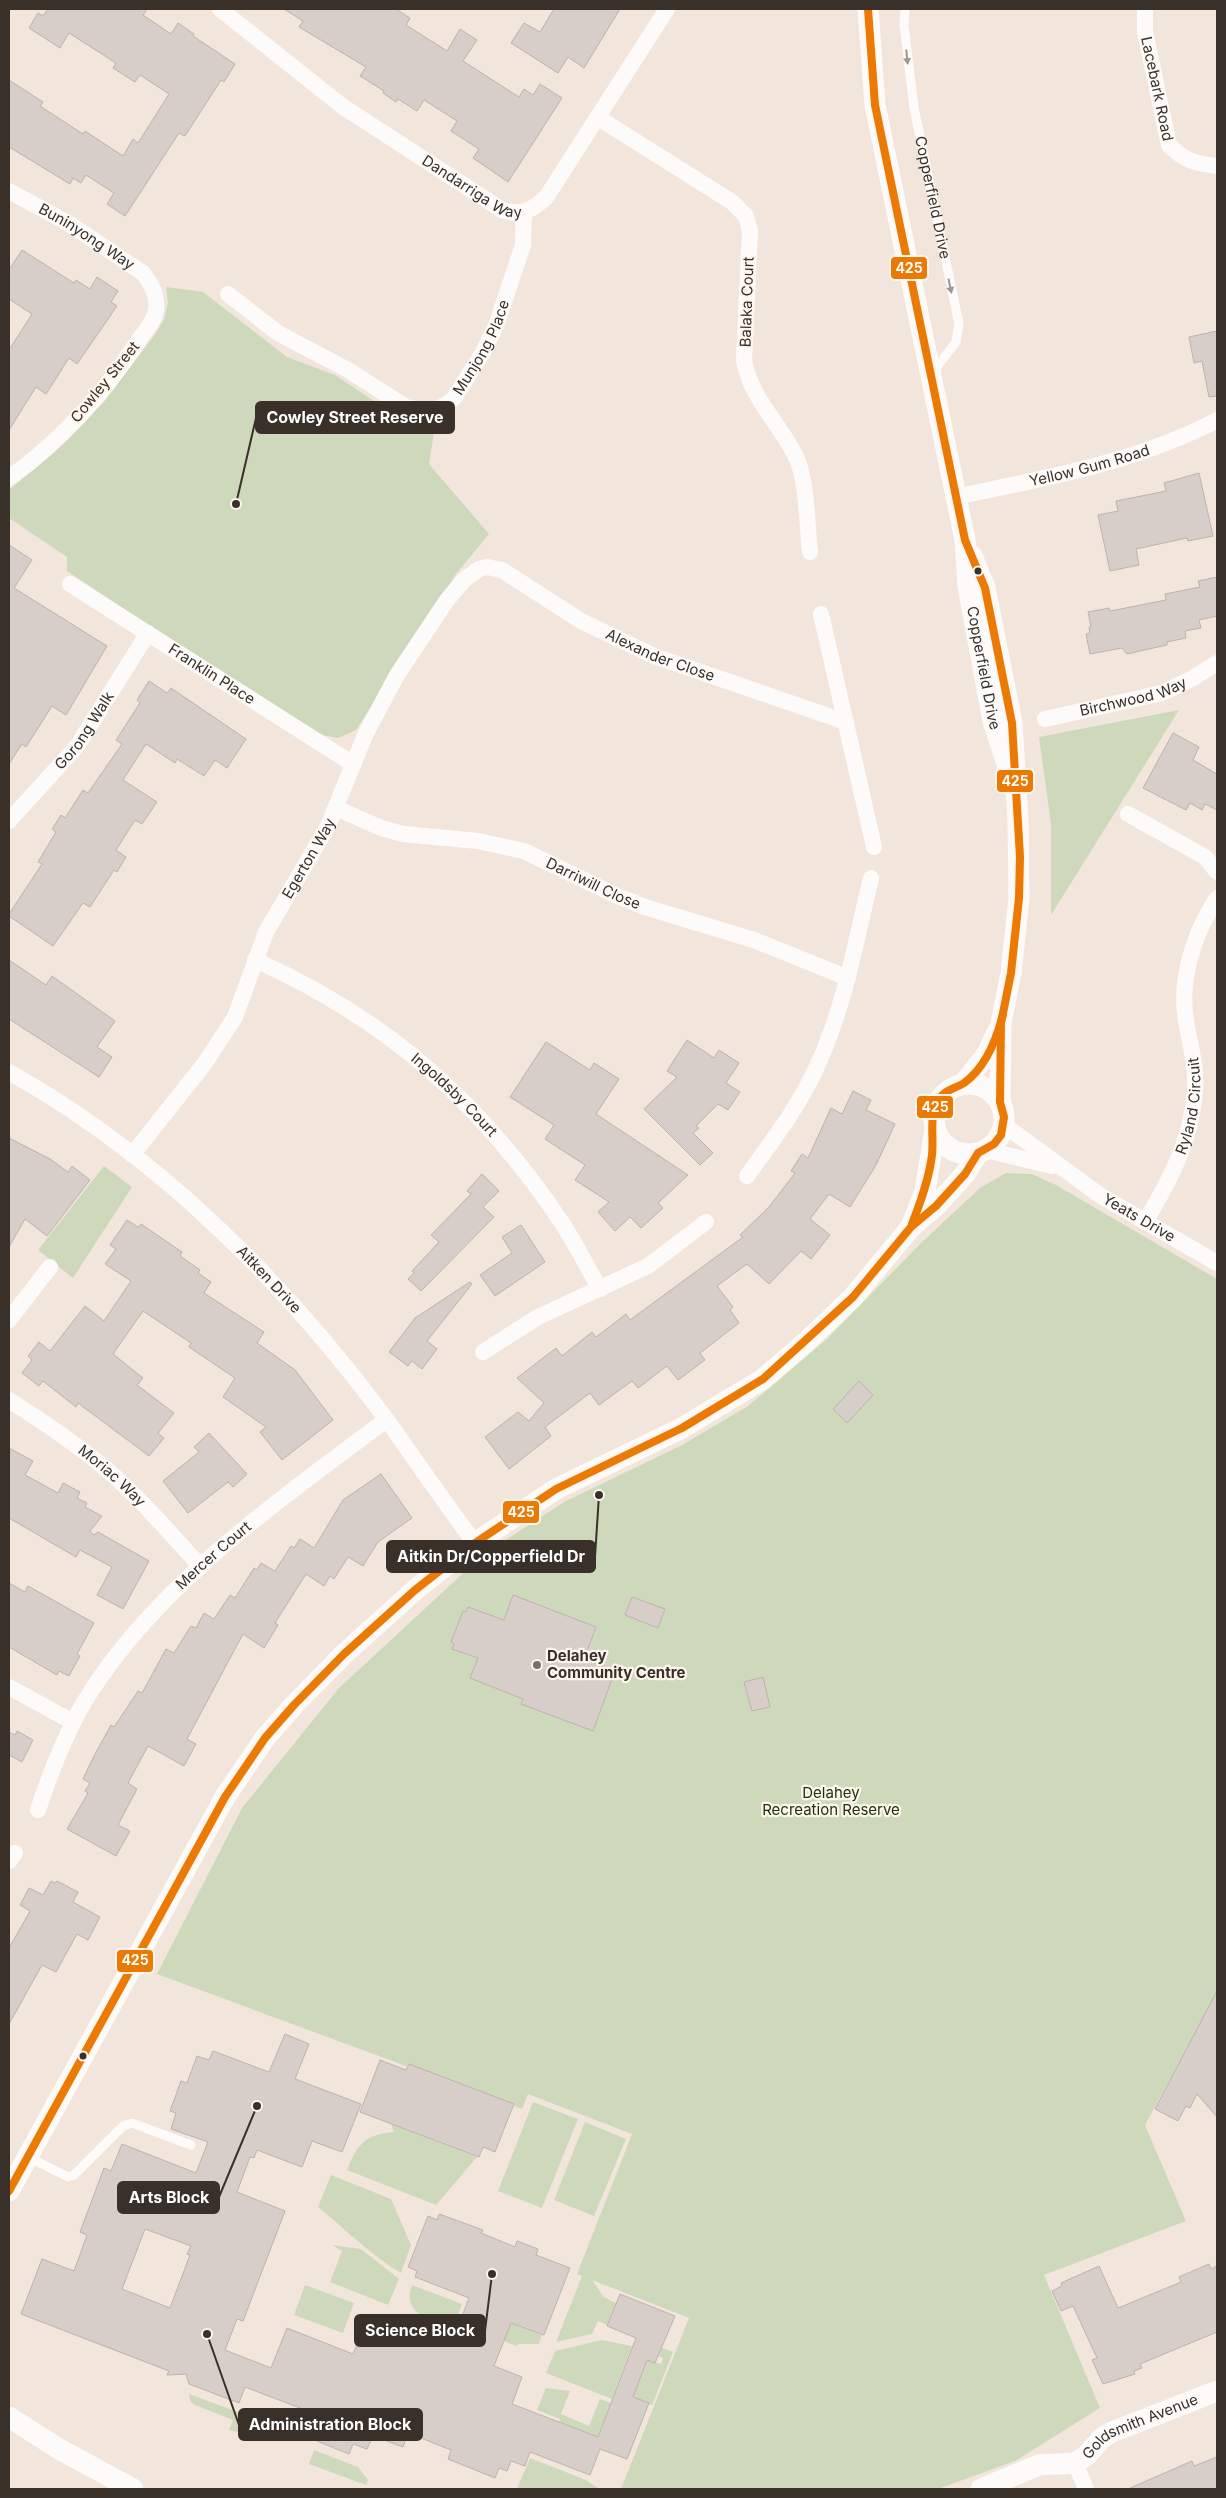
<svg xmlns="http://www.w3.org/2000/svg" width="1226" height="2498" font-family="Inter,sans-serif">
<rect width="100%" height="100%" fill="#f2e6dc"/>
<g fill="#ced9bc">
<polygon points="166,287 203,292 287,357 335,375 407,423 435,426 429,464 489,534 456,574 356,730 338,738 322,735 273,707 67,571 67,557 9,518 9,490 39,465 104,402 156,333 164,319 168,303"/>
<polygon points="1179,710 1051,915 1051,824 1039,737"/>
<polygon points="104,1166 132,1187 73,1278 38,1250"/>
<polygon points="1006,1173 1032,1174 1056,1185 1217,1279 1217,1993 1145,2125 1186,2221 1044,2275 1100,2408 1015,2461 938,2489 621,2489 689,2318 592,2280 604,2297 616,2303 607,2325 598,2321 592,2334 556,2342 582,2276 577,2274 632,2134 528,2094 522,2109 157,1974 242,1808 339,1688 484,1554 564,1502 682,1445 748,1406 827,1339 922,1242 980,1188"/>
<polygon points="533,2102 578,2119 542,2208 498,2191"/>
<polygon points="585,2122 626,2139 594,2216 554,2200"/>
<path d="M 391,2124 L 477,2157 L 436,2205 L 347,2170 C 357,2144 366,2134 394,2132 Z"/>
<path d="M 331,2175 L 391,2199 L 411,2245 L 401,2273 C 372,2256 344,2228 318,2207 Z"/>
<polygon points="332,2245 361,2249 399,2279 388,2305 330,2282 342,2251"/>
<polygon points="305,2285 354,2303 343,2333 294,2315"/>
<path d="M 412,2285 L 462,2304 L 453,2328 C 432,2320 401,2315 412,2285 Z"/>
<polygon points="484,2313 542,2335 539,2344 518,2344 517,2346 477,2331"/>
<polygon points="602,2340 632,2346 612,2399 546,2373 555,2351"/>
<polygon points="653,2344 673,2352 652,2405 631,2397 637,2388 626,2383 637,2355 661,2364 663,2358 650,2352"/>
<polygon points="546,2388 570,2391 561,2414 589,2426 600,2399 611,2403 598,2438 559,2422 560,2419 537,2410"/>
<polygon points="189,2394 246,2415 240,2431 237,2432 229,2430 233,2420 195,2405 190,2401"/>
<polygon points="314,2450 358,2467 368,2480 366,2485 309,2464"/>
<polygon points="530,2458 586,2480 599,2489 517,2489"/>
</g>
<g fill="#d8cec9" stroke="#bdb2ad" fill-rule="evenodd">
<polygon points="48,9 147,9 143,15 171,34 178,23 194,34 193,36 235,64 224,82 221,80 185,136 179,133 125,216 107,204 114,193 86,175 81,183 73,178 70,184 9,147 9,80 43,102 40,106 83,134 85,131 123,156 133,139 138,143 169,94 140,75 135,82 113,68 116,63 69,33 60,48 29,28 38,13 43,16"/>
<polygon points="284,9 396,9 410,18 406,25 447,51 460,29 477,40 463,61 519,97 524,89 533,95 540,84 562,98 508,182 473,158 479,149 451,131 457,121 424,100 417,111 398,99 396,102 383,93 384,91 360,76 366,67 299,27 303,21"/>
<polygon points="554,9 620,9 584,68 568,57 558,73 511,43 524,23 540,32"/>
<polygon points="22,250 74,283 76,280 90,289 97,277 118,291 111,302 117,306 77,364 69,358 46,394 36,387 9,430 9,350 32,314 9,299 9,270"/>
<polygon points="1217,331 1217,396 1209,397 1202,361 1194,363 1189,337"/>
<polygon points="1199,473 1213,536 1188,541 1187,538 1136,549 1139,565 1110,571 1098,515 1118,511 1116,501 1166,491 1164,483"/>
<polygon points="9,545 32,560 14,588 107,646 66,715 52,706 26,747 22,744 9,764"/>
<polygon points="1217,577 1217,616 1199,620 1201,628 1185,631 1186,638 1167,642 1167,645 1127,654 1122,648 1090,654 1086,634 1090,633 1089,627 1091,627 1088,612 1109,608 1110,611 1166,600 1165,594 1200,587 1198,581"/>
<polygon points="149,681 167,693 171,688 246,739 227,768 215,760 204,776 177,759 175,763 146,744 123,780 157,802 142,824 135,820 116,850 126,857 117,872 114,870 90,907 83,903 53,946 9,916 9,914 42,864 38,862 56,832 52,829 61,815 65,818 83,790 88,793 122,744 116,740 140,703 137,700"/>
<polygon points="1173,733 1199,747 1193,760 1217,774 1217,810 1205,804 1202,810 1190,803 1186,810 1143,788"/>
<polygon points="9,960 46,985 52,976 115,1021 97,1047 112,1057 99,1077 9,1019"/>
<polygon points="687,1040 714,1058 719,1050 739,1063 726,1083 740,1092 728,1110 718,1104 696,1126 699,1128 693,1133 713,1153 700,1165 644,1109 677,1077 667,1071"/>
<polygon points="546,1042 590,1070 594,1063 619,1079 596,1114 688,1175 658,1203 663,1208 641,1228 630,1217 615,1231 598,1212 609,1202 575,1180 585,1165 545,1139 554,1125 510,1097"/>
<polygon points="853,1091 871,1100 866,1110 895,1124 876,1165 850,1207 829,1194 810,1219 830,1235 811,1259 801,1251 769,1284 747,1264 717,1286 733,1307 730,1310 739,1323 700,1353 705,1360 678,1380 667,1366 638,1388 632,1381 599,1405 590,1393 545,1427 551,1436 509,1469 485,1437 518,1412 529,1421 544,1403 517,1378 556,1348 562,1356 592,1332 596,1337 626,1314 630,1320 743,1237 740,1235 769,1207 795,1173 791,1171 802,1154 808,1158 831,1108 842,1114"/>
<polygon points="9,1138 50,1159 68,1172 72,1166 90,1180 47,1236 25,1219 9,1247"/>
<polygon points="482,1174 499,1191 483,1207 494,1217 421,1291 408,1279 414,1273 412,1271 439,1242 431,1235 471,1194 467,1191"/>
<polygon points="127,1220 138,1227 141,1224 182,1252 180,1256 200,1270 198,1273 211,1282 204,1293 264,1332 257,1343 295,1370 333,1420 282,1460 260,1432 266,1427 223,1397 235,1378 189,1347 191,1343 143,1311 113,1354 143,1378 137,1385 174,1413 158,1433 164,1438 149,1456 78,1403 76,1407 43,1381 39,1386 22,1373 32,1360 28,1356 39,1342 50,1351 85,1306 104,1321 131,1281 105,1264 116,1249 110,1245"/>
<polygon points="521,1225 545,1262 495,1296 480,1275 512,1253 502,1237"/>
<polygon points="470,1282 472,1284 427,1341 437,1349 422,1369 412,1361 408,1366 389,1352 415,1318"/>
<polygon points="859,1381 873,1395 847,1423 833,1409"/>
<polygon points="209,1433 247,1474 233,1487 228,1482 188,1513 163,1481 199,1452 194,1447"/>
<polygon points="9,1448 33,1461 25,1475 58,1493 63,1483 80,1492 77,1498 87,1503 85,1507 102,1516 90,1531 94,1535 98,1532 149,1561 123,1609 97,1595 112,1567 80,1550 76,1557 9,1518"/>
<polygon points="381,1474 412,1518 378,1542 363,1566 348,1557 334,1579 330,1576 324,1586 306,1574 275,1623 278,1625 264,1648 243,1634 187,1739 196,1744 184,1766 148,1746 128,1783 137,1789 118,1825 130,1831 116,1856 67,1829 88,1793 85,1791 90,1783 83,1779 94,1756 111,1725 114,1727 138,1691 142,1693 166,1649 174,1653 191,1626 196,1628 204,1613 214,1619 230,1595 235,1598 254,1568 257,1570 261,1563 275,1571 291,1546 294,1548 300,1539 314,1548 343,1500"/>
<polygon points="9,1583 25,1592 28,1586 94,1623 77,1654 80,1656 69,1676 59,1671 57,1675 9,1647"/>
<polygon points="513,1595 596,1627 584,1659 615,1671 593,1731 521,1704 523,1699 470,1678 478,1658 452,1649 454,1644 451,1642 463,1611 466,1612 468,1607 504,1620"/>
<polygon points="632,1597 665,1609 658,1628 625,1615"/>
<polygon points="763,1677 770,1707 752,1711 744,1682"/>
<polygon points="17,1731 33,1740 22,1762 9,1755 9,1732 15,1735"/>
<polygon points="51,1881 55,1883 57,1881 78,1892 73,1902 100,1917 88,1940 77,1934 56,1972 42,1965 9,2024 9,1948 30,1911 20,1905 29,1888 43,1895"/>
<polygon points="1217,1991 1217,2117 1197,2094 1190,2108 1186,2106 1178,2121 1155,2109"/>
<path d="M 285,2034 L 309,2044 L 295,2079 L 361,2104 L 342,2152 L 312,2141 L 302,2167 L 257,2150 L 254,2158 L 250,2157 L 237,2192 L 285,2211 L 243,2321 L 237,2319 L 225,2350 L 271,2368 L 287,2328 L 353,2354 L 359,2340 L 369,2343 L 378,2318 L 451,2346 L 469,2298 L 415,2277 L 417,2271 L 408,2267 L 428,2216 L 437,2220 L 439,2214 L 483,2230 L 481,2233 L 515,2247 L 517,2241 L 538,2249 L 536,2255 L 570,2268 L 544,2335 L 511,2323 L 494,2366 L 522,2377 L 512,2404 L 598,2437 L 636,2338 L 607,2326 L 620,2294 L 675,2316 L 655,2363 L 647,2360 L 633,2397 L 649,2403 L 627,2459 L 600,2449 L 590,2475 L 530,2452 L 525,2466 L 511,2461 L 507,2471 L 499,2468 L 495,2478 L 448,2459 L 451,2450 L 408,2433 L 403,2447 L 373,2436 L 367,2449 L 353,2444 L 349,2454 L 317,2441 L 321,2431 L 308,2426 L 313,2413 L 245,2387 L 239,2403 L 189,2384 L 186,2374 L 167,2375 L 169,2371 L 21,2314 L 42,2259 L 74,2271 L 87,2235 L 80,2232 L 104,2168 L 111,2171 L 122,2144 L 196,2173 L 208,2142 L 171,2129 L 176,2113 L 170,2111 L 181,2081 L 187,2083 L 197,2056 L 209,2060 L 213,2051 L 269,2072 ZM 145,2229 L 191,2246 L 187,2254 L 190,2255 L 170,2308 L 122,2289 Z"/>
<polygon points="380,2060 406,2070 409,2064 514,2104 495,2152 483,2147 479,2157 360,2112"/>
<polygon points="1209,2264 1211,2269 1217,2266 1217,2332 1140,2364 1142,2368 1134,2371 1135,2374 1103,2384 1092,2360 1097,2358 1073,2306 1061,2311 1052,2291 1062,2286 1061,2283 1099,2266 1118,2308 1181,2282 1179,2277"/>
<polygon points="1217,2457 1217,2489 1128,2489 1192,2461 1194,2466"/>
</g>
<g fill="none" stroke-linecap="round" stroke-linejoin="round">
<g stroke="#fdfbfa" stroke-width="9">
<path id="s1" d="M 905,9 L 904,25 L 914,108 L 959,324 L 956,342 L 933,372"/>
<polyline points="28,2157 68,2177 74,2175 123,2126 132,2123 191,2145"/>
</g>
<g stroke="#fdfbfa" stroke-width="16">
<path id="s2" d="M 220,9 L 342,106 L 502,210 C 521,216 534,210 547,196 L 667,9"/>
<path id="s3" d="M 1145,9 L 1145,32 L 1169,145 C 1183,160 1197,164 1217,166"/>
<path d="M 597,117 L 732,202 L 746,216 L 750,231 L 744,360 C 750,398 780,423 796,457 C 807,479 807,526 810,552"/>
<path id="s4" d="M 9,191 L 68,223 L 143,273 C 152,284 158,296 156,311 C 154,322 144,332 139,340 C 104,393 60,442 9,478"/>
<path id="s5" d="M 228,294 L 278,333 L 348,370 L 406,407 L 432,412 L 447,404 L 454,398 L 482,354 L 496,326 L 523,245 L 524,212"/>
<path id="s6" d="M 955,497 C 1044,478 1136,463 1217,420"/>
<path id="s7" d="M 70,584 L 353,764"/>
<polyline points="821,614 874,847"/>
<path id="s8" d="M 1045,719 L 1162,693 L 1193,678 L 1217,663"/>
<path id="s9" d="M 336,808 L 381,828 L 403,834 L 478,841 L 524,851 L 615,895 L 645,907 L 754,940 L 848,978"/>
<polyline points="1128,814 1205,857 1217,872"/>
<path id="s10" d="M 9,821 L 77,746 L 148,633"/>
<path id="s11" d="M 255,960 C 387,1019 482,1103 562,1223 C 576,1244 587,1267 600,1289"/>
<path id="s12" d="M 9,1072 C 159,1156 285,1283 387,1420 C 416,1461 444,1502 475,1543"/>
<path id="s13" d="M 1004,1125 L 1101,1196 L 1217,1263"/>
<polyline points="986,1150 1052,1166"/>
<path id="s14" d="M 132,1155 L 205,1063 L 235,1017 L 266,932 L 328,826 L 366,733 L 397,675 L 447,600 L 464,580 L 479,569 L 487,567 L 502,570 L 581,621 L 654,656 L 846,722"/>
<path d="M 747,1176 C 773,1140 800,1105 818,1064 C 845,1005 856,940 871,878"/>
<path id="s15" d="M 1145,1222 C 1170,1180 1191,1141 1195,1092 C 1197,1067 1190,1045 1186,1021 C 1179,979 1194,933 1217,898"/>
<polyline points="9,1320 50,1267"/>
<polyline points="483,1352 538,1317 648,1266 706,1222"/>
<path id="s16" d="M 9,1400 C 42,1421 75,1443 105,1468 C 140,1498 170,1533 201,1567"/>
<polyline points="9,1687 73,1722"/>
<path id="s17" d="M 38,1810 C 51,1771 66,1731 88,1696 C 158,1584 281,1499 386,1420"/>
<polyline points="9,1861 15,1853"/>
<polyline points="1075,2463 1086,2489"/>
</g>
<g stroke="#fdfbfa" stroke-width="21">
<path id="s18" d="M 868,9 L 875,105 L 965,540 L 968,586 L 993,721 L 1016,792"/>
<polyline points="972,556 985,588 1012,723 1018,820 1019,898 1011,973 1001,1023 1000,1102"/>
<polyline points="964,1083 987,1054 998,1030"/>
<circle cx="969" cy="1119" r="35"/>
<polyline points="911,1227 925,1191 935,1130"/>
<polyline points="9,2191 225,1797 265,1738 294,1705 344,1654 415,1590 475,1543 556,1489 682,1428 763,1379 806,1342 853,1297 911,1227 936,1206 965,1174 978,1153"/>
<polyline points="9,2417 59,2449 133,2489"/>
<path id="s19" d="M 981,2489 L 1039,2465 L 1075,2463 L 1087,2455 L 1102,2438 L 1112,2432 L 1217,2391"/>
</g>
<defs>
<g id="bus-1">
<path d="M 912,1224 C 921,1201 929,1179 932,1155 C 934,1137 929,1118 937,1102 C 943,1090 955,1089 964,1083 C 985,1068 997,1038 1003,1014"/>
<polyline points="9,2191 225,1797 265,1738 294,1705 344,1654 415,1590 475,1543 556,1489 682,1428 763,1379 853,1297 911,1227 936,1206 965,1174 978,1153 994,1144 1001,1135 1004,1117 1000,1102 1001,1023 1011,973 1019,898 1020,857 1012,723 985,588 965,540 875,105 868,9"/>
</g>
</defs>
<use href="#bus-1" stroke="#fef5ee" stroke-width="11"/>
<use href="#bus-1" stroke="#eb7a04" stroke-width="8"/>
</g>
<defs><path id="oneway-solid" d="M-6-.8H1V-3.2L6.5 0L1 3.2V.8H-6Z" transform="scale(1.25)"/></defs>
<g fill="#9a9692">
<use href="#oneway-solid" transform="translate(907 57) rotate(84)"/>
<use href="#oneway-solid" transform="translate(950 286) rotate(78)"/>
</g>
<g fill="#383029" stroke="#fef5ee" stroke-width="2">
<circle cx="978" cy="571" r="4.5"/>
<circle cx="83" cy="2056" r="4.5"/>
</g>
<circle fill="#797068" stroke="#fef5ee" stroke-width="2" cx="537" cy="1665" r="5"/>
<g text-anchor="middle" stroke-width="4.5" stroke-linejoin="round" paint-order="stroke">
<g font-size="15" fill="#383029" stroke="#fef5ee">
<text dy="5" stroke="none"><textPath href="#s3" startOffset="81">Lacebark Road</textPath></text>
<text dy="5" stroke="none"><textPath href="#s2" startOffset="310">Dandarriga Way</textPath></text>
<text dy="5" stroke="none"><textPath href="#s1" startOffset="191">Copperfield Drive</textPath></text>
<text dy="5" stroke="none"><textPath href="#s4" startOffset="90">Buninyong Way</textPath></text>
<text transform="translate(747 302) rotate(-88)" y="5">Balaka Court</text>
<text dy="5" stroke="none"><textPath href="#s5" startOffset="322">Munjong Place</textPath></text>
<text transform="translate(105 382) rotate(-51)" y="5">Cowley Street</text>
<text dy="5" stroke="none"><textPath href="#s6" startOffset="138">Yellow Gum Road</textPath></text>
<text dy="5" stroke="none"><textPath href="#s14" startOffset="891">Alexander Close</textPath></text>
<text dy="5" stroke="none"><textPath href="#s18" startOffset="670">Copperfield Drive</textPath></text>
<text dy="5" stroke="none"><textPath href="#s7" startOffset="168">Franklin Place</textPath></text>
<text dy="5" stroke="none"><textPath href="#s8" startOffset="91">Birchwood Way</textPath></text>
<text dy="5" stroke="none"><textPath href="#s10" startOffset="118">Gorong Walk</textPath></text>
<text dy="5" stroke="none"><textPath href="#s14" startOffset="348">Egerton Way</textPath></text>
<text dy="5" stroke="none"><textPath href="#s9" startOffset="271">Darriwill Close</textPath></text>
<text dy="5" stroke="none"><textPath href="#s11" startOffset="242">Ingoldsby Court</textPath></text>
<text dy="5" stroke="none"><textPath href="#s15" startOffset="126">Ryland Circuit</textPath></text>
<text dy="5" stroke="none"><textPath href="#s13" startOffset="164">Yeats Drive</textPath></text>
<text dy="5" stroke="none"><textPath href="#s12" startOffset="334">Aitken Drive</textPath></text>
<text dy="5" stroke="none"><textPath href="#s16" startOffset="128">Moriac Way</textPath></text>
<text dy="5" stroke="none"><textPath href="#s17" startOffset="314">Mercer Court</textPath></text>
<text dy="5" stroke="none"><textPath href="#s19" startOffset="175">Goldsmith Avenue</textPath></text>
</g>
<g font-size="15" font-weight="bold" fill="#383029" stroke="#fef5ee" text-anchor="start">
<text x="547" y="1661">Delahey<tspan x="547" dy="17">Community Centre</tspan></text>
</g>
<g font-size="15" fill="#1a3008" stroke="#fef5ee">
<text x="831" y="1798">Delahey<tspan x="831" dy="17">Recreation Reserve</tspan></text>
</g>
</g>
<path fill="none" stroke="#383029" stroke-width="2" d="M236 504L256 418M599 1495L595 1557M257 2106L219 2197M492 2274L485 2331M207 2334L239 2425"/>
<g fill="#383029" stroke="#fef5ee" stroke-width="2">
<circle cx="236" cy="504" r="5"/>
<circle cx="599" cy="1495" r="5"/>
<circle cx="257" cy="2106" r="5"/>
<circle cx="492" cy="2274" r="5"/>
<circle cx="207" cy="2334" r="5"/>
</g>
<g fill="#383029" stroke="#383029" stroke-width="2">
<rect x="256" y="402" width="198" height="31" rx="5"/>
<rect x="387" y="1541" width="208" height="31" rx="5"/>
<rect x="118" y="2182" width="101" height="31" rx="5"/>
<rect x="355" y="2315" width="130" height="31" rx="5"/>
<rect x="239" y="2409" width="183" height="31" rx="5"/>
</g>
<g font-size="16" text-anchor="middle" font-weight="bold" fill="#fff">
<text x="355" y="423">Cowley Street Reserve</text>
<text x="491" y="1562">Aitkin Dr/Copperfield Dr</text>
<text x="169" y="2203">Arts Block</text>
<text x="420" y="2336">Science Block</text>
<text x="330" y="2430">Administration Block</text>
</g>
<g stroke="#fef5ee" stroke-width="2">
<rect x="890" y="256" width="38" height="24" rx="5" fill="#eb7a04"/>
<rect x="996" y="769" width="38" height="24" rx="5" fill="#eb7a04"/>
<rect x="916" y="1095" width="38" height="24" rx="5" fill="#eb7a04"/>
<rect x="502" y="1500" width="38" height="24" rx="5" fill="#eb7a04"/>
<rect x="116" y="1949" width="38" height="24" rx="5" fill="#eb7a04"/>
</g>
<g font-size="14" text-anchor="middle" font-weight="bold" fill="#fff">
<text x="909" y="273">425</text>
<text x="1015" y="786">425</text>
<text x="935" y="1112">425</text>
<text x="521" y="1517">425</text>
<text x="135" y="1965">425</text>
</g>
<rect width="1226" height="2498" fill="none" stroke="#383029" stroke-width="20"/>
</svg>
